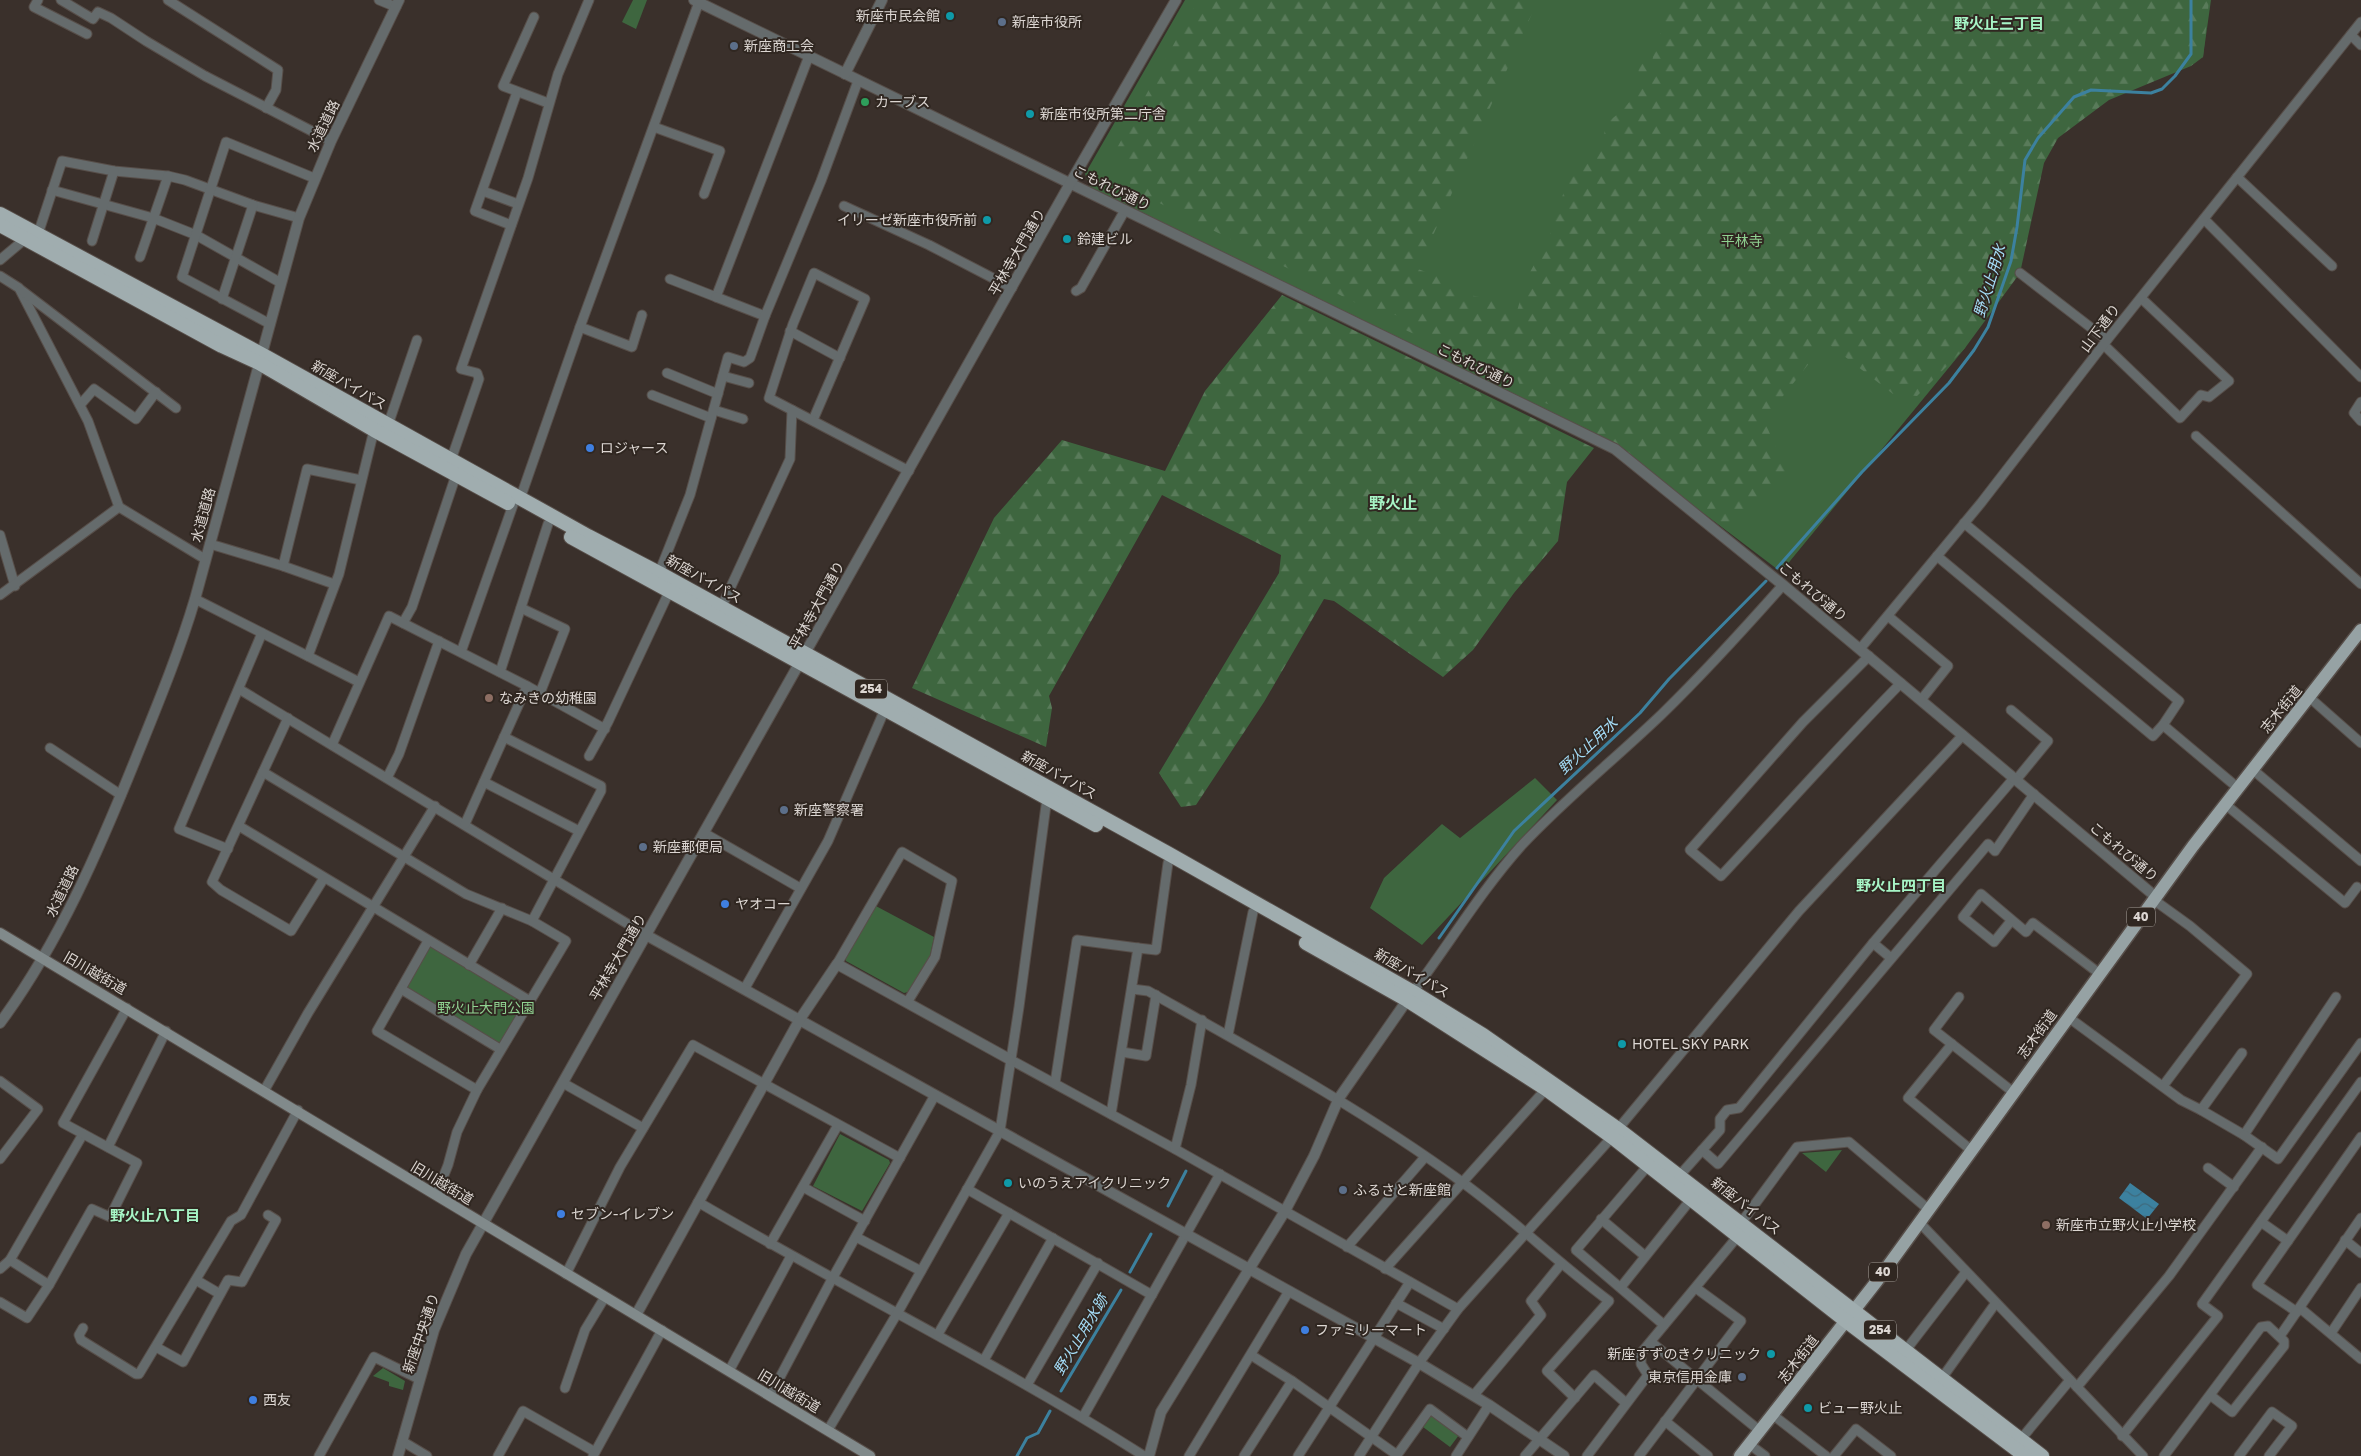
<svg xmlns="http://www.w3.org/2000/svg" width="2361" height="1456" font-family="'Golos Text','Noto Sans JP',sans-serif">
<defs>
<pattern id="forest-firs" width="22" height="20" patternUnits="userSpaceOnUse" patternTransform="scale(1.25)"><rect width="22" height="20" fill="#3e663f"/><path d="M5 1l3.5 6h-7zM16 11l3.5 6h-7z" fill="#597b5a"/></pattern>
<pattern id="water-waves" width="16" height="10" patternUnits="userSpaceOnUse" patternTransform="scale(1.25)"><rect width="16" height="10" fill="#3c819f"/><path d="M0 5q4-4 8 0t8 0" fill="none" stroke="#3e6a7d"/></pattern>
</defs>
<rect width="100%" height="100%" fill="#3a302b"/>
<g fill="#3e663f">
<polygon points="633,0 647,0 636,29 622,22"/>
<polygon points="1185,0 2211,0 2203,57 2067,106 2008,240 1965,348 1781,572 1607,440 1393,339 1090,187 1085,174"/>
<polygon points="1535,778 1557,800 1422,945 1370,908 1384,878 1442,824 1460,838"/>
<polygon points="874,905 934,937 930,956 908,992 904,993 846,961 845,956"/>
<polygon points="428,941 530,1001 500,1049 401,989"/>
<polygon points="840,1134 889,1160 890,1163 862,1211 813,1186"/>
<polygon points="1842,1150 1826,1172 1802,1153"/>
<polygon points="383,1368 405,1381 403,1390 389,1386 389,1382 373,1376"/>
<polygon points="1433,1416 1459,1435 1450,1447 1423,1427 1429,1417"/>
</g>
<g fill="url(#forest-firs)">
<path d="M 1198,0 L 1538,0 L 1418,269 C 1439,278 1456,276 1470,295 L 1493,300 L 1513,317 L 1517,311 L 1522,294 L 1528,286 L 1529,274 L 1550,236 L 1556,203 L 1562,198 L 1565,187 L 1571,178 L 1571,169 C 1586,158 1607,145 1605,124 C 1629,107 1641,93 1638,64 L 1643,62 L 1651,67 L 1656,41 L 1662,31 L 1665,10 L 1665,0 L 2209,0 L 2203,57 L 2191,66 L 2109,100 L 2058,138 L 2044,163 L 2020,273 L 1965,348 L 1917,396 L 1893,394 L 1826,342 L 1764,420 L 1787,473 L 1729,532 L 1607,440 L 1568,421 L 1572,412 L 1524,396 L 1515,372 L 1498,372 L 1401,328 L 1405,319 L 1393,314 L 1389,320 L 1132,189 L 1117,148 Z"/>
<polygon points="1282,295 1594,448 1567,482 1558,541 1514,593 1473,650 1443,677 1334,601 1324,599 1264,702 1196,805 1181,807 1159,773 1279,573 1281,555 1162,495 1049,696 1052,708 1046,747 912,688 994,518 1062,440 1165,471 1205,391"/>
</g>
<polygon fill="url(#water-waves)" points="2130,1183 2159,1204 2147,1219 2119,1198"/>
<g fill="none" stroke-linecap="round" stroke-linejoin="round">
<g stroke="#3c819f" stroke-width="3">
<polyline points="1777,568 1862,472 1949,383 1974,350 1988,327 2011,261 2017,227 2025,160 2038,138 2074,97 2091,90 2151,93 2162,89 2175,76 2191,54 2191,0"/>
<polyline points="1439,938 1514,831 1640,713 1669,679 1766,581"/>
<polyline points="1168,1206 1186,1171"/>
<polyline points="1130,1272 1151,1234"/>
<polyline points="1061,1391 1121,1290"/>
<polyline points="1017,1456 1027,1438 1038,1433 1050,1411"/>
</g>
<defs>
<g id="minor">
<polyline points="38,0 34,7 87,34"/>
<polyline points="61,0 93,19 98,12 111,18 146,41 205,76 331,141"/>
<polyline points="168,0 278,70 276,90 266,108"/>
<polyline points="379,0 396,7"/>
<polyline points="534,17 503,86 548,103"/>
<polyline points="2351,35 2361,45"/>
<polyline points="654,127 720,151 704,194"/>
<polyline points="2237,177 2332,266"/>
<polyline points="52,190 153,218 196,235 281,283"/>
<polyline points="483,191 518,204"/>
<polyline points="844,206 929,245 1012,288"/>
<polyline points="2204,219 2361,377"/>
<polyline points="511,225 475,211 517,92"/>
<polyline points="38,234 62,161 114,171 168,176 185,180 253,205 299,218"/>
<polyline points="92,241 114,171"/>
<polyline points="140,257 168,176"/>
<polyline points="0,260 25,239"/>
<polyline points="2020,273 2107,340"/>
<polyline points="0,276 19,288 88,421 119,507 205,559"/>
<polyline points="670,279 716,297 809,56"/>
<polyline points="21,290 176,408"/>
<polyline points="1076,291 1081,288 1125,210"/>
<polyline points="716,297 765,316"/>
<polyline points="222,299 253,205"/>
<polyline points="270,324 182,277 226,142 314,178"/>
<polyline points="580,327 632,347 642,315"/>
<polyline points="790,331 840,358"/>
<polyline points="2105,346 2180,418 2201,395 2209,397 2229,381 2141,298"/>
<polyline points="667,373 718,394"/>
<polyline points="723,376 749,383"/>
<polyline points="652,395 711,418"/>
<polyline points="2361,402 2354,413 2361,421"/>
<polyline points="80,405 94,389 136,419 156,392"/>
<polyline points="714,410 743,419"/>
<polyline points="792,410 769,398 793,324 814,273 865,299 813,420"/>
<polyline points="388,425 417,340"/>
<polyline points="2196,436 2361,584"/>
<polyline points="451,460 479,379 477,373 461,369 528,178 558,74 589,0"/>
<polyline points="520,499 580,327 699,2"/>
<polyline points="1964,523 2179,701 2163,725"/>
<polyline points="0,535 15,586"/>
<polyline points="210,544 283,566 334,584"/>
<polyline points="1937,556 2153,736 2163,725 2238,788"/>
<polyline points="283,566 307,469 361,480"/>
<polyline points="659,573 690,495 728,357 744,362 750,358 765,316 821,181 858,81"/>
<polyline points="0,595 119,507"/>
<polyline points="195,599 359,682"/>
<polyline points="521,608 565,629 540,693"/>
<polyline points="721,608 790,459 792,410 909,471"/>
<polyline points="1888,616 1948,666 1921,700"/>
<polyline points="403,623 412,607 456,475"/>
<polyline points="1860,649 1981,503 2107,340 2361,22"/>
<polyline points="461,652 513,505"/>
<polyline points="308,656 339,574 374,430"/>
<path d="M 1869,656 L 1803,722 L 1690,850 L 1721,876 C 1781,812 1839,746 1901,683"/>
<polyline points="500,672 548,524"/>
<polyline points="527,686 605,729"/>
<polyline points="239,689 646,935"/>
<polyline points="2309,697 2361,743"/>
<polyline points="2011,710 2048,741 2016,780"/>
<polyline points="288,718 212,882 221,890 291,931 324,878"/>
<polyline points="332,745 389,616 527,686 465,824"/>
<polyline points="50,748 121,795"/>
<polyline points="589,756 608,722 669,592"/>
<polyline points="2252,769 2361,861"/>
<polyline points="263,772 466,894 532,921"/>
<polyline points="387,778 399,754 439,641"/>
<polyline points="484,782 579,831"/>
<polyline points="2225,804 2345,903 2357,887"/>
<polyline points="239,826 530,1001"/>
<polyline points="704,833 800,888"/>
<polyline points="228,849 179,829 262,633"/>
<polyline points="2154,900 2190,926 2247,974 2163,1086"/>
<polyline points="2011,921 1994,942 1963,917 1981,894 2026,932 2033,923 2100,974"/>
<polyline points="428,941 377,1031 477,1090"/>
<polyline points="1873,943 1891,958"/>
<polyline points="837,964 902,852 952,881 935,957 908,1001"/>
<polyline points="469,965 502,908"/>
<polyline points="745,988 828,841 885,709"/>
<polyline points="401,989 500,1049"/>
<path d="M 1132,989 L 1148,991 C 1255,1051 1362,1109 1462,1182 C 1513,1219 1558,1263 1609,1301 L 1547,1371 L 1575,1398"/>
<path d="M 1413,992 C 1449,944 1481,891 1521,846 C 1565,799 1615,759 1662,714 C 1704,673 1744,629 1783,585"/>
<polyline points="1959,997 1934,1030 2013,1092"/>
<polyline points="2068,1017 2181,1100 2201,1110 2242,1053"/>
<polyline points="1228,1035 1253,912"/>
<polyline points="1952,1044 1908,1098 1971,1150"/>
<polyline points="1122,1052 1146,1056 1156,995"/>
<polyline points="1011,1060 1175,1149 1458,1309"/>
<polyline points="0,1081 38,1109 0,1159"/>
<polyline points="563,1083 643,1128"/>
<polyline points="1055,1083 1077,940 1138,948"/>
<polyline points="264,1091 308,1013 435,806"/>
<polyline points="2201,1110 2244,1135 2336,997"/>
<polyline points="1111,1114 1138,948 1156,950 1168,863"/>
<polyline points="1618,1129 1799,911 1963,735"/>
<polyline points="2244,1135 2278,1159 2361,1043"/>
<polyline points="108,1147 166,1031"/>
<polyline points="1175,1149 1191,1085 1202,1020"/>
<polyline points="1702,1150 1718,1164 1988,844 1995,851 2034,794"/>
<polyline points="1651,1162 1576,1250 1664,1325"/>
<polyline points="2208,1168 2234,1187"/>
<polyline points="1680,1175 1720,1130 1720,1119 1727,1110 1739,1108 1873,943 2014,778"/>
<polyline points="803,1187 865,1221"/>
<polyline points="967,1189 1152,1295"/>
<polyline points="436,1195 448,1165 457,1132 477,1090 566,941 532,921 601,791 601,786 504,737"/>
<path d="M 698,1202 C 846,1289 1000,1364 1144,1456"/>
<polyline points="1601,1219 1645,1256"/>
<polyline points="1919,1222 2143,1456"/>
<polyline points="2261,1222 2288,1241"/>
<polyline points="1741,1223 1797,1147 1849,1142 1928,1209"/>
<polyline points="856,1237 921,1271"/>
<polyline points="2345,1240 2361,1253"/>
<polyline points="770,1244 838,1125"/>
<polyline points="1347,1247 1425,1157"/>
<polyline points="10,1260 49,1285"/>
<polyline points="0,1269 10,1260 83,1134"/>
<polyline points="1385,1269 1546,1089"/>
<polyline points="566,1274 620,1167 693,1045 900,1158"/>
<polyline points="196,1280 220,1294"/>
<polyline points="1621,1287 1692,1198"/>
<polyline points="0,1302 27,1318 49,1285 92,1209 110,1217 137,1163 63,1123 127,1008"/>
<polyline points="1396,1303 1444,1329"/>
<polyline points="2300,1308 2361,1359"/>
<polyline points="2297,1312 2257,1285 2361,1137"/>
<polyline points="83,1328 79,1335 81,1340 136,1374 139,1374 231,1221 241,1215 298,1110"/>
<polyline points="2331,1333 2361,1288"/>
<polyline points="938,1334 1009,1213"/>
<polyline points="2280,1336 2361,1218"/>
<polyline points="1651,1342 1760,1431"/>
<polyline points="156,1347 183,1362 228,1280 242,1282 276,1220 268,1215"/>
<polyline points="1906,1350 1966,1272"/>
<polyline points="1251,1355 1292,1381"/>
<polyline points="984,1360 1053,1238"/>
<polyline points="729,1371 791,1256"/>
<polyline points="1942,1378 1995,1304"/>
<polyline points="1027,1385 1098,1263"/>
<polyline points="2077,1387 2169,1276 2262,1147"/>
<polyline points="565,1388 585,1330 605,1297"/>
<polyline points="1474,1395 1541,1315 1531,1301 1561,1264"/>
<polyline points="770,1396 832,1279 935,1095"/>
<polyline points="1773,1415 1826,1456"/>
<polyline points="1083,1417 1220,1174"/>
<polyline points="1665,1421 1708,1456"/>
<polyline points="828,1430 898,1312 1000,1131 1019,1007 1047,798"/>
<polyline points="2122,1436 2218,1316 2202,1304 2361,1082"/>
<polyline points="2021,1439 2070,1380"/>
<polyline points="402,1441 427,1456"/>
<polyline points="1749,1444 1765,1456"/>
<polyline points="319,1456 374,1357 419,1379"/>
<polyline points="498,1456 523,1411 595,1452"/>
<polyline points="593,1456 662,1330"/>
<polyline points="1189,1456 1289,1291"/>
<polyline points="1244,1456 1292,1381 1397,1455 1430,1409 1468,1437"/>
<polyline points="1298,1456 1410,1282"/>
<polyline points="1359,1456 1419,1363 1458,1309 1612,1137"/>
<polyline points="1456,1456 1489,1405"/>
<polyline points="1525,1456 1594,1375 1626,1403"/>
<polyline points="1587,1456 1648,1375 1641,1364 1641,1353 1738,1236"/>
<polyline points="1639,1456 1741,1321 1696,1288"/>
<polyline points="1834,1456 1856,1429 1891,1456"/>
<polyline points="2164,1456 2261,1327 2268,1326 2284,1341 2284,1346 2232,1412 2210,1395"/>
<polyline points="2239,1456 2272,1412 2292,1426 2269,1456"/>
</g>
<g id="tertiary">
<polyline points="694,0 1615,449 1783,585 2156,897"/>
<polyline points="845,74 882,0"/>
<polyline points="646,935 1419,1363 1489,1405 1564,1456"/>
<path d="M 0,1023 C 59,943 99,850 136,758 C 157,706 179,653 195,599 L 299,218 L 331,141 L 399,0"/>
<polyline points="636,1315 800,1019 837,964 1011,1060"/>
<polyline points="398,1456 434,1330 466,1254 1076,173 1176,0"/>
<polyline points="1149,1456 1161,1412 1285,1211 1314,1156 1339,1098 1410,996"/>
</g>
<polyline id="secondary" points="0,933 870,1456"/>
<polyline id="primary" points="1740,1456 1877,1281 2193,846 2361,630"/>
<g id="trunk">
<polyline points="0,214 261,354 588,536 659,573 1169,854 1413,992 1483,1035 1618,1129 2042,1456"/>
<polyline points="0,225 222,346 259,363 374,430 508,503"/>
<polyline points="571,537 1096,825"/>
<polyline points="1306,943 1407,1000 1546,1089 1612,1137 1846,1321 2025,1456"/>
</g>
</defs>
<use href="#minor" stroke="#574e49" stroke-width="11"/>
<use href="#tertiary" stroke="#574e49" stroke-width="12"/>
<use href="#secondary" stroke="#574e49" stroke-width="12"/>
<use href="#primary" stroke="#574e49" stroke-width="15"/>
<use href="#trunk" stroke="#574e49" stroke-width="16"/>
<use href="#minor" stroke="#656b6c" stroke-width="9"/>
<use href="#tertiary" stroke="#656b6c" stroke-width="10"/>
<use href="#secondary" stroke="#818a8b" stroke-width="10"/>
<use href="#primary" stroke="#96a2a4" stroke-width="12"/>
<use href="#trunk" stroke="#a0adaf" stroke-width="14"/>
</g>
<g fill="#0f9aa8" stroke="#302721" stroke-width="2">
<circle cx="950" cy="16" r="5"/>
<circle cx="1030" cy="114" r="5"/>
<circle cx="987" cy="220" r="5"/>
<circle cx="1067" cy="239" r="5"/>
<circle cx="1622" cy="1044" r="5"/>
<circle cx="1008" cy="1183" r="5"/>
<circle cx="1771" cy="1354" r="5"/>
<circle cx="1808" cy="1408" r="5"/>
</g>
<g fill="#5c6f8a" stroke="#302721" stroke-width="2">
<circle cx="1002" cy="22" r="5"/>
<circle cx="734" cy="46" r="5"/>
<circle cx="784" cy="810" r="5"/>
<circle cx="643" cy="847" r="5"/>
<circle cx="1343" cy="1190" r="5"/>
<circle cx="1742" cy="1377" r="5"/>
</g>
<circle fill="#2e9e5b" stroke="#302721" stroke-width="2" cx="865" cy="102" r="5"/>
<g fill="#3f7fe0" stroke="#302721" stroke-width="2">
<circle cx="590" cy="448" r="5"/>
<circle cx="725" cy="904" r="5"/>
<circle cx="561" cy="1214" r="5"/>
<circle cx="1305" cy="1330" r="5"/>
<circle cx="253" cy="1400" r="5"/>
</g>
<g fill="#8d6e63" stroke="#302721" stroke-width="2">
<circle cx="489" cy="698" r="5"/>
<circle cx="2046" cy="1225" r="5"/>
</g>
<g text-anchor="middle" stroke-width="4" stroke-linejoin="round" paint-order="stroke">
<g fill="#302721" stroke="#a8a29d" stroke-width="1">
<rect x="855" y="679.5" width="32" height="19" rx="4"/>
<rect x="2127" y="907.5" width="28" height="19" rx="4"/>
<rect x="1869" y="1262.5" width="28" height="19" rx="4"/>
<rect x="1864" y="1320.5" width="32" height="19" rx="4"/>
</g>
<g font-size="12" font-weight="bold" fill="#dcd6d2">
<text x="871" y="693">254</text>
<text x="2141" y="921">40</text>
<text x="1883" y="1276">40</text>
<text x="1880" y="1334">254</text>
</g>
<g font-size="14" fill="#dcd6d2" stroke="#302721" text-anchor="start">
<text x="940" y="21" text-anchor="end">新座市民会館</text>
<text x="1012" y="27">新座市役所</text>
<text x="744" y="51">新座商工会</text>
<text x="875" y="107">カーブス</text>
<text x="1040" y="119">新座市役所第二庁舎</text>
<text x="977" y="225" text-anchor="end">イリーゼ新座市役所前</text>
<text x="1077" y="244">鈴建ビル</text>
<text x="600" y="453">ロジャース</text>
<text x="499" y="703">なみきの幼稚園</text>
<text x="794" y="815">新座警察署</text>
<text x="653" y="852">新座郵便局</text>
<text x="735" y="909">ヤオコー</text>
<text x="1632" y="1049">HOTEL SKY PARK</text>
<text x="1018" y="1188">いのうえアイクリニック</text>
<text x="1353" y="1195">ふるさと新座館</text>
<text x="571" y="1219">セブン-イレブン</text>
<text x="2056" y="1230">新座市立野火止小学校</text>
<text x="1315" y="1335">ファミリーマート</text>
<text x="1761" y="1359" text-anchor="end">新座すずのきクリニック</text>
<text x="1732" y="1382" text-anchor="end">東京信用金庫</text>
<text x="263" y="1405">西友</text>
<text x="1818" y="1413">ビュー野火止</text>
</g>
<g font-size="14" fill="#dcd6d2" stroke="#302721">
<text transform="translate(323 126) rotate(-64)" y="5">水道道路</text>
<text transform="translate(1112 188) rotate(26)" y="5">こもれび通り</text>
<text transform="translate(1017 252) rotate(-60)" y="5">平林寺大門通り</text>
<text transform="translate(2100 328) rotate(-53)" y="5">山下通り</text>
<text transform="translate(1476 366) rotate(26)" y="5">こもれび通り</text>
<text transform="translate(349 385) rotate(30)" y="5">新座バイパス</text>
<text transform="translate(203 515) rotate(-75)" y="5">水道道路</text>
<text transform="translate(704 579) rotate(29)" y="5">新座バイパス</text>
<text transform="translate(1813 592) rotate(40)" y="5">こもれび通り</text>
<text transform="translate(817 605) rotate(-61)" y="5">平林寺大門通り</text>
<text transform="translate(2281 709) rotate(-51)" y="5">志木街道</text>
<text transform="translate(1059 775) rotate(29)" y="5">新座バイパス</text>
<text transform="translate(2124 852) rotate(40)" y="5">こもれび通り</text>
<text transform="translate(62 891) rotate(-64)" y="5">水道道路</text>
<text transform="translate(618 957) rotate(-60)" y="5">平林寺大門通り</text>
<text transform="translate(95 973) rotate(30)" y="5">旧川越街道</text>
<text transform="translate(1412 973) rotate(30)" y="5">新座バイパス</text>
<text transform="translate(2037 1034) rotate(-54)" y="5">志木街道</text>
<text transform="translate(442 1183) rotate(31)" y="5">旧川越街道</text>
<text transform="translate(1746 1206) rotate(38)" y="5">新座バイパス</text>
<text transform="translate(421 1333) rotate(-71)" y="5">新座中央通り</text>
<text transform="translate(1798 1359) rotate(-52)" y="5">志木街道</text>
<text transform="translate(789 1391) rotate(31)" y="5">旧川越街道</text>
</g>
<g font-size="14" fill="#90d291" stroke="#302721">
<text x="1742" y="246">平林寺</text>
<text x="486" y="1013">野火止大門公園</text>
</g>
<g font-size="15" font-weight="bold" fill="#a7f5c6" stroke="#302721">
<text x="1999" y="29">野火止三丁目</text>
<text x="1901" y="891">野火止四丁目</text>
<text x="155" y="1221">野火止八丁目</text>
</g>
<g font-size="15" font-style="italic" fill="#a4dcf7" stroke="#302721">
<text transform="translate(1990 281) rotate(-73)" y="5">野火止用水</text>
<text transform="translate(1588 746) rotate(-43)" y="5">野火止用水</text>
<text transform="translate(1081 1335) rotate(-59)" y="5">野火止用水跡</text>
</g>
<g font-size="16" font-weight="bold" fill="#a7f5c6" stroke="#302721">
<text x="1393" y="509">野火止</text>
</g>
</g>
</svg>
